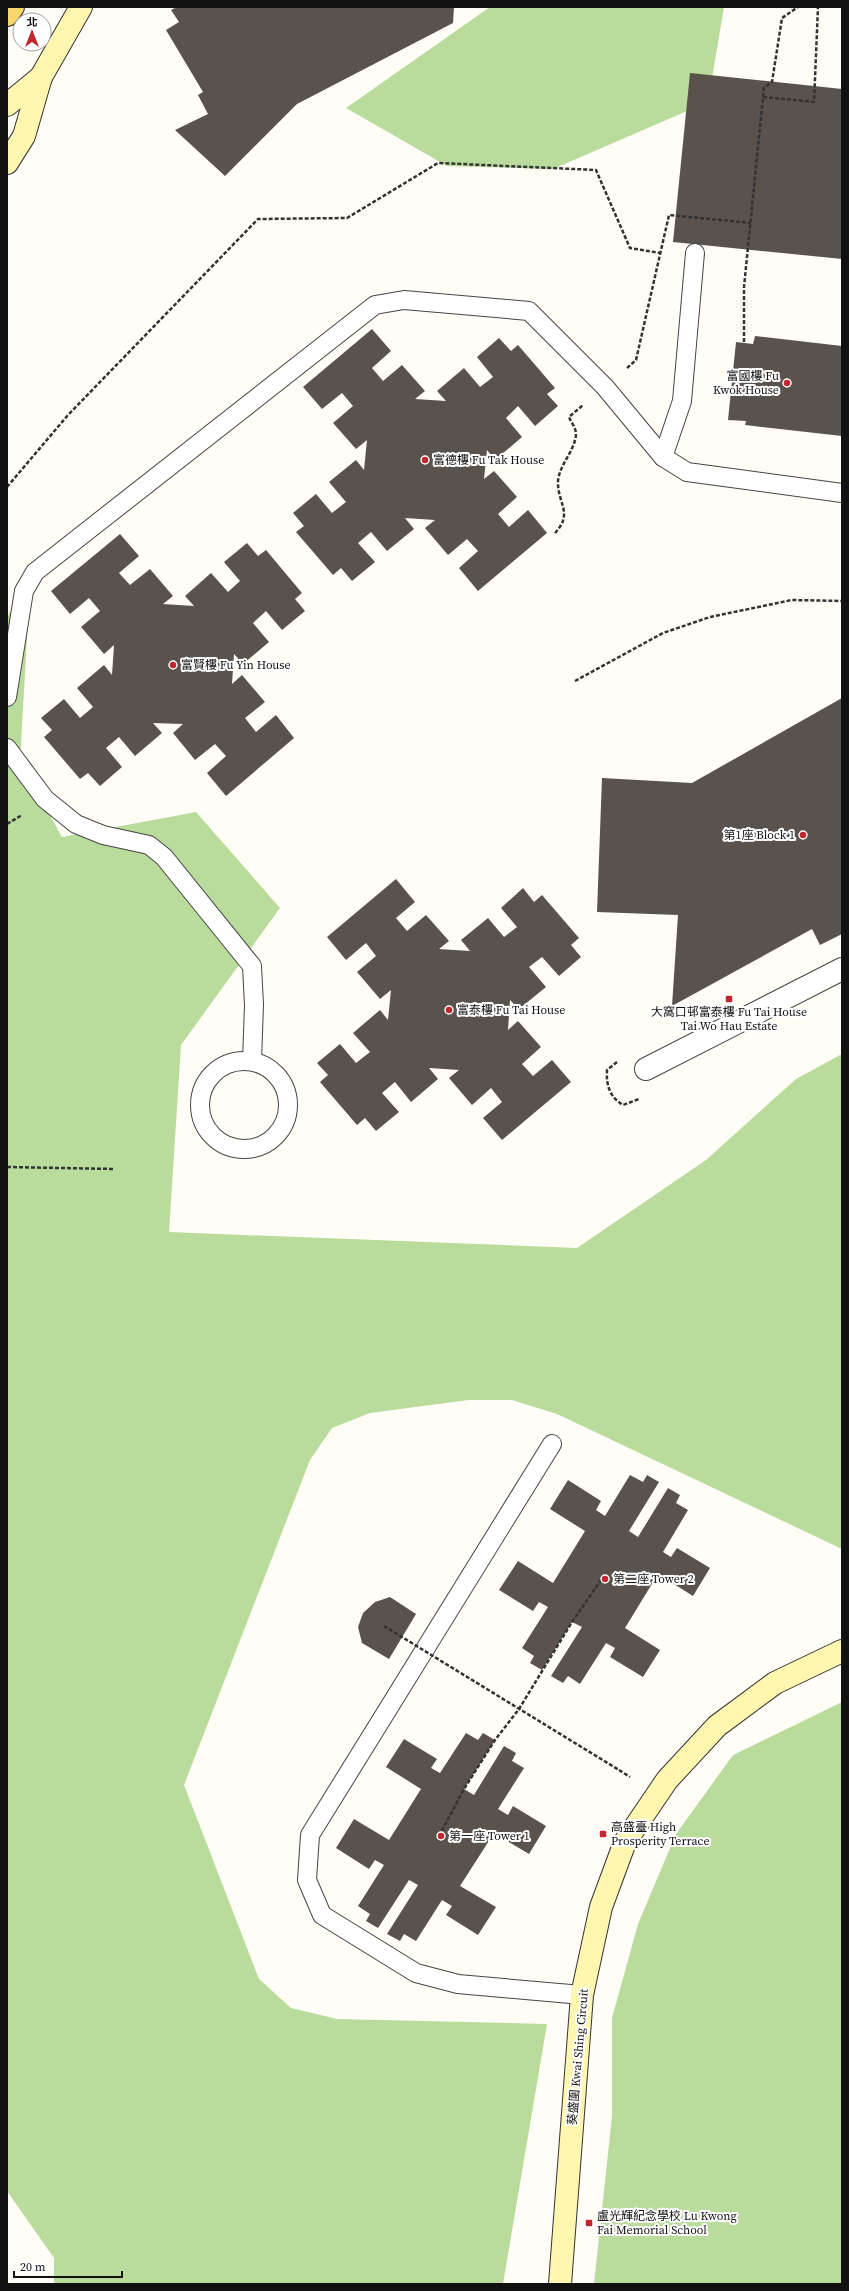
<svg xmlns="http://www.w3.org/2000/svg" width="849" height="2291" font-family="'Source Serif 4','Noto Sans TC',serif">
<rect width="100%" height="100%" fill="#fffdf5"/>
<g fill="#b9dc9c">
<polygon points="490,7 724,7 708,102 553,169 447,166 346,108"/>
<polygon points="31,569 20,761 62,837 196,812 280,908 181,1045 169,1232 577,1248 706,1160 796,1079 842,1054 842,1549 557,1414 512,1400 469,1400 370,1413 332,1428 310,1460 184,1785 259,1979 291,2008 337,2019 547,2024 503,2284 54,2284 54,2258 7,2191 7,618"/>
<polygon points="842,1702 842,2284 594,2284 612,2116 612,2018 638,1924 676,1834 733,1755"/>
</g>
<g fill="#5a524d">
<polygon points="177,7 454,7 453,23 297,104 225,176 175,130 208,114 198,95 203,92 166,30 179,22 171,10"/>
<polygon points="690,73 842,89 842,259 673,242"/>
<polygon points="372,329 391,351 372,368 383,381 402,365 425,391 415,399 446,401 437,391 464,368 480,387 493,377 477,357 499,338 511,351 518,345 555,388 547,394 558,406 535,426 518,406 506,418 522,437 495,460 487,450 484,479 494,471 517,497 498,514 509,527 528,510 547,533 478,591 459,568 478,551 467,539 448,555 425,528 435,520 405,518 414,529 387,551 371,532 358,543 375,562 352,581 341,568 333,575 296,532 304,526 293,513 316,494 332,513 346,502 329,482 356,460 364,470 367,440 356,449 333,423 353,406 342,393 322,409 303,387"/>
<polygon points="755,336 842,346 842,436 745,425 746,421 728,420 736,342 753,344"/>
<polygon points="120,534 139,556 119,573 130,585 150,569 173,596 163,604 194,606 185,596 211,573 228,592 240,581 224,562 247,543 258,556 266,550 302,593 295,599 305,611 282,630 266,611 253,623 269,642 243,664 234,654 232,684 242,675 265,702 245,718 256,732 276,715 294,738 226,796 207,773 226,756 215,744 195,760 173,733 183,724 153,723 162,733 135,756 119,737 106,748 122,767 100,786 88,773 80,779 44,737 52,730 41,718 64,699 80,718 93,707 77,688 104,665 112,675 114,645 104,654 81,627 100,611 89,598 70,614 51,591"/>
<polygon points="842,698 842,934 820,945 812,929 672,1006 678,915 597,912 602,778 692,783"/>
<polygon points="396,879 415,902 396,918 407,931 426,915 449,941 439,949 470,951 461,940 488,918 504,937 517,927 501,908 523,888 534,902 542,895 579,938 571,945 581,957 559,976 542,957 529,967 546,987 519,1009 510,1000 508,1030 518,1021 541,1047 522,1064 533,1076 552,1060 571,1082 502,1140 483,1118 502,1102 491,1088 472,1105 449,1078 459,1070 429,1068 438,1079 411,1102 395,1082 382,1093 399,1112 376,1131 365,1118 357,1125 320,1082 328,1075 317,1063 340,1044 356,1063 370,1052 353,1033 380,1010 388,1020 391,990 380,999 357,972 376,956 366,943 346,960 327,937"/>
<polygon points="630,1475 643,1482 647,1475 659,1482 629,1531 638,1537 668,1488 680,1495 676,1503 688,1510 663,1552 671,1557 677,1548 710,1568 693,1596 658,1574 625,1628 660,1650 643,1677 610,1657 615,1648 606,1643 580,1684 568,1676 563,1683 551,1676 582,1627 572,1622 542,1670 530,1663 534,1656 522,1648 548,1607 539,1602 533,1611 499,1590 518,1561 553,1583 585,1531 550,1509 568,1480 601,1501 596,1510 605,1516"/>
<polygon points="390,1597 416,1614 389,1659 362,1643 358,1627 363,1613 375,1602"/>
<polygon points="466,1733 478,1740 483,1733 495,1740 464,1789 474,1795 504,1746 516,1753 512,1761 524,1768 498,1809 508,1815 513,1806 546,1826 529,1854 494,1833 460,1886 496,1907 478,1935 446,1915 452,1906 442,1900 416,1941 404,1934 400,1941 387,1934 418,1885 409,1880 378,1928 366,1921 370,1914 358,1906 384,1865 375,1860 369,1869 336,1848 354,1819 389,1840 421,1789 386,1767 404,1739 437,1759 431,1768 440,1773"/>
</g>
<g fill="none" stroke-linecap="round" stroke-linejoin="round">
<defs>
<g id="lane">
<polyline points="663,457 682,401 695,253"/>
<polyline points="7,697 24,591 35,572 375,305 404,300 529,311 605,387 663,457 687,472 842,493"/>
<polyline points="7,748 45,799 76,824 103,835 149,845 164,857 252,966 254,1005 252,1061"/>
<circle cx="244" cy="1105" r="44"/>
<polyline points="552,1444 310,1835 307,1880 322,1915 416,1973 458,1984 582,1995"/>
</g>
<polyline id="street" points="646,1069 842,969"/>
<g id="secondary">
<polyline points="7,105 41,77"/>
<polyline points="7,163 24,136 41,77 81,7"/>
<polyline points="560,2284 582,1995 601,1907 625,1842 667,1780 717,1726 775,1683 842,1651"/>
</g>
<polyline id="primary" points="7,15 13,7"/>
</defs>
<use href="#lane" stroke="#444" stroke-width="20"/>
<use href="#street" stroke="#444" stroke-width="24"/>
<use href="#secondary" stroke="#333" stroke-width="24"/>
<use href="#primary" stroke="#222" stroke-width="24"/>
<g stroke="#333" stroke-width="2.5" stroke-dasharray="4 2" stroke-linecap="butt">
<polyline points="763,97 764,88 772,82 782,18 798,7"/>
<polyline points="744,342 744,287 763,97 814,102 818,7"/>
<polyline points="627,368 636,360 669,215 751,223"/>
<polyline points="7,487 68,415 258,219 347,218 438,163 596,170 630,248 660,253"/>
<path d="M 555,533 C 574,513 557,503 558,481 C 560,463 575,451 576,434 C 576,428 571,422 569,417 L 583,405"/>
<polyline points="575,681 663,633 710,617 792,600 842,601"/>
<polyline points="7,824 22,815"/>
<path d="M 617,1062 L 607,1070 C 606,1086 610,1097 623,1105 L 639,1099"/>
<polyline points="7,1167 114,1169"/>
<polyline points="619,1770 630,1777"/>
<polyline points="439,1836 464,1789 495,1740 519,1709 572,1622 601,1580"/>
</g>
<use href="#lane" stroke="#fff" stroke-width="18"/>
<use href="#street" stroke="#fff" stroke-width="22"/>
<use href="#secondary" stroke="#fff6b0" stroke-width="22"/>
<use href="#primary" stroke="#f9d66b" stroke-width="22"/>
<polyline stroke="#333" stroke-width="2.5" stroke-dasharray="4 2" stroke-linecap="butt" points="384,1626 619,1770"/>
</g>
<g fill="#c4262e" stroke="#fff" stroke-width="1.5">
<circle cx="787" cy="383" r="4"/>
<circle cx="425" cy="460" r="4"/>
<circle cx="173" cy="665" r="4"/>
<circle cx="803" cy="835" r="4"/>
<rect x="725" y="995" width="8" height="8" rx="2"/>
<circle cx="449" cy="1010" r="4"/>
<circle cx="605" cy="1579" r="4"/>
<rect x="599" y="1830" width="8" height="8" rx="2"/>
<circle cx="441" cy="1836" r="4"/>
<rect x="585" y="2219" width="8" height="8" rx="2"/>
</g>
<g text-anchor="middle" stroke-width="4" stroke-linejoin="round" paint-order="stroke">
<g font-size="12" fill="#111" stroke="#fff" text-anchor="start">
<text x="779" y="380" text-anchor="end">富國樓 Fu<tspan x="779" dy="14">Kwok House</tspan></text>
<text x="433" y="464">富德樓 Fu Tak House</text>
<text x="181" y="669">富賢樓 Fu Yin House</text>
<text x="795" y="839" text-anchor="end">第1座 Block 1</text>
<text x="457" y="1014">富泰樓 Fu Tai House</text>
<text x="729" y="1016" text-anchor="middle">大窩口邨富泰樓 Fu Tai House<tspan x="729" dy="14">Tai Wo Hau Estate</tspan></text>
<text x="613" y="1583">第二座 Tower 2</text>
<text x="611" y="1831">高盛臺 High<tspan x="611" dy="14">Prosperity Terrace</tspan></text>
<text x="449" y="1840">第一座 Tower 1</text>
<text x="597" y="2220">盧光輝紀念學校 Lu Kwong<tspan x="597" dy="14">Fai Memorial School</tspan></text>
</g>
<g font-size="12" fill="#111" stroke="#fff">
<text transform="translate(578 2057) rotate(-85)" y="4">葵盛圍 Kwai Shing Circuit</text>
</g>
</g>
<rect width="849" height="2291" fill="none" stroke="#111111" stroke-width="16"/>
<g transform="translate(32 32)"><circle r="19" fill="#ffffff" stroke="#a0a0a0"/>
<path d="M0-3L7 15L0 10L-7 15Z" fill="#c4262e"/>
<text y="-6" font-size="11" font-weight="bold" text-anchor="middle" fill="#111111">北</text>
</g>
<path d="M14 2271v6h108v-6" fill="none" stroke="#111111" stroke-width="2"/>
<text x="20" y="2271" font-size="12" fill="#111111" stroke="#ffffff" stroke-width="3" paint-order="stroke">20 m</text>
</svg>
